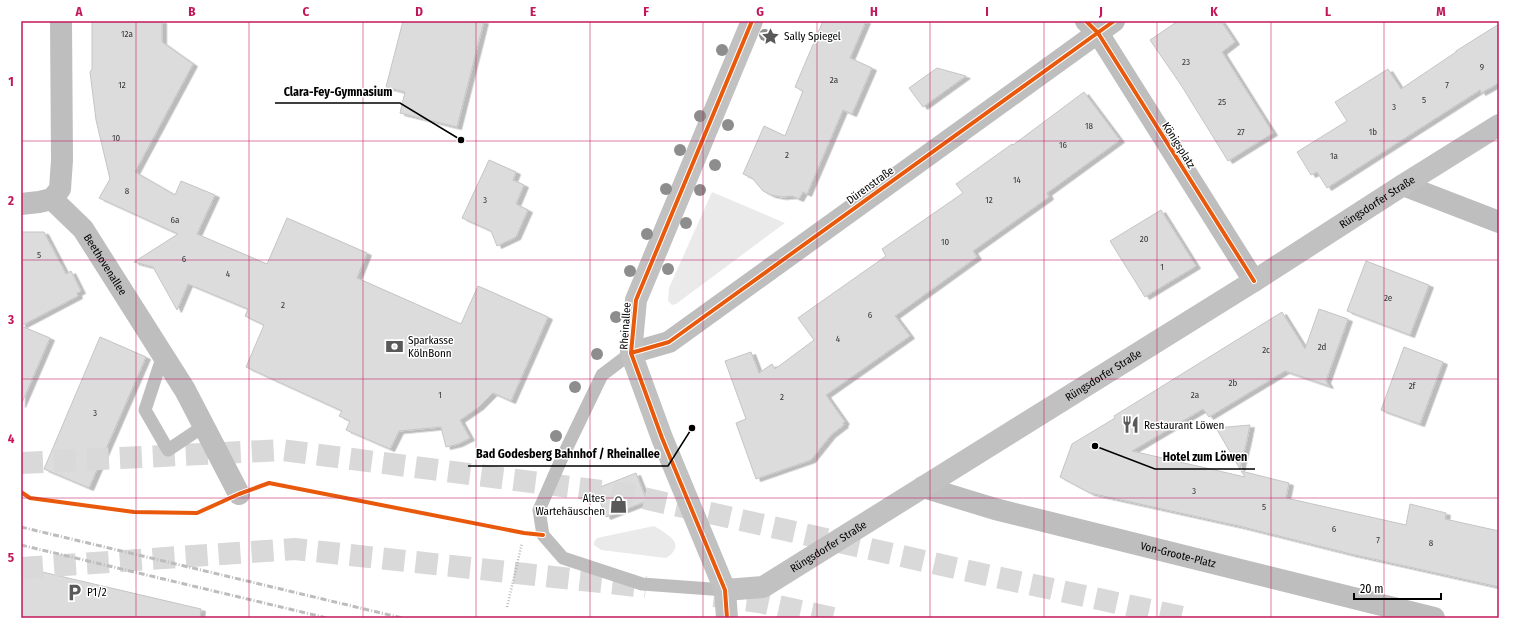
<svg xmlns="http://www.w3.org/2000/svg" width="1520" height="639" font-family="'Fira Sans Condensed',sans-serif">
<defs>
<filter id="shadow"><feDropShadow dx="4.5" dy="2.5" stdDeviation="0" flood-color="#0004"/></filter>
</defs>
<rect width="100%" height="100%" fill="#fff"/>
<g fill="#eaeaea">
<polygon points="712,192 785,223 676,304 672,305 668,301 669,288"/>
<path d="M 654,526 C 667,534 688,544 666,558 L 601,550 L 594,545 L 594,542 L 597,538 Z"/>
</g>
<g fill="#dcdcdc" stroke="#c5c5c5" filter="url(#shadow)">
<polygon points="92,21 162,21 162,42 193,64 135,172 175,195 181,181 215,195 197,234 267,264 287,218 367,253 357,278 461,324 478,286 548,317 511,401 493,393 479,407 460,420 470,438 458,444 446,447 441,427 399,431 390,449 346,430 350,421 339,416 342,411 246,367 264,325 245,316 248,309 188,284 177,310 153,267 134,262 178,234 99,198 110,179 96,120 90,72 92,69"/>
<polygon points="403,21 484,21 457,127 400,113 405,92 386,87"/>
<polygon points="823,21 866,21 850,58 872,68 852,114 843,110 807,194 803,192 799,199 792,196 782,197 771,195 763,191 752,178 743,174 764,126 785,136 803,91 795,87"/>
<polygon points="1178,21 1221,21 1235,42 1222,52 1273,133 1228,161 1181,85 1150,40"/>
<polygon points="1499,24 1499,83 1481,93 1480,90 1327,188 1317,172 1311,175 1297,152 1347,121 1335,102 1388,69 1401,89 1456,52 1456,51"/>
<polygon points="937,68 966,76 923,107 909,88"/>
<polygon points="1084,92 1120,140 1047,193 1049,197 973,251 977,257 895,316 910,336 826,395 845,422 843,423 844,425 831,435 811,460 756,479 736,423 746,419 725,361 751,352 759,373 772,364 775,369 814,340 798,318 886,256 882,249 963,193 956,184 1012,144 1013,145"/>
<polygon points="489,160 516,172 513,180 524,185 516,204 528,210 516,237 497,246 491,231 462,218"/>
<polygon points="1161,210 1196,266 1145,297 1110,241"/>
<polygon points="21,232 44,232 66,274 71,271 81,291 77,293 78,296 21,326"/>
<polygon points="1366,261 1429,285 1410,335 1347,311"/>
<polygon points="1319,309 1348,319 1326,381 1329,386 1285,371 1209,417 1203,409 1132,451 1245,477 1241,471 1289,483 1286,498 1406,525 1410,504 1446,513 1445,519 1499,531 1499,587 1351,554 1239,526 1090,493 1060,477 1072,444 1115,418 1114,416 1282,312 1305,349"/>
<polygon points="21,326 50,338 21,405"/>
<polygon points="100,337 146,357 89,488 44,469"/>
<polygon points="1404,347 1443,362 1420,424 1381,410"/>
<polygon points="1250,425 1247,440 1240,469 1216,428"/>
<polygon points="636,473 647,501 606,517 595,489"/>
<polygon points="21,567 201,609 200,618 21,618"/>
</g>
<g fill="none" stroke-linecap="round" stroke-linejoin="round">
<g stroke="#d9d9d9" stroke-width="22" stroke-dasharray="22 11" stroke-linecap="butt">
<polyline points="21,463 282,450 625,494 973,572 1187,618"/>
<polyline points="21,568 295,549 646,587"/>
<polyline points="714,596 759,602 833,618"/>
</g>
<polyline stroke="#b8b8b8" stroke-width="2.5" stroke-dasharray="1 2" stroke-linecap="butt" points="507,607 522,543"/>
<g stroke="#bebebe" stroke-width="13">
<polyline points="631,353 602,375 561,460 539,510 543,535 563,558 642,584 725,590"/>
<polyline points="163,355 145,410 168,450 204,426"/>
</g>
<g stroke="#bebebe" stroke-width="22">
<polyline points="1086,21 1098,33 1254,281"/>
<polyline points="1403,185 1499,222"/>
<path id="s1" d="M 52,199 L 83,229 L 185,390 L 239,494"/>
<polyline points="52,199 60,189 62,160 61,21"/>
<polyline points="21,204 39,202 52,199"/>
<polyline points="631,353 669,342 1114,21"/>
<path id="s2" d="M 923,487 L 995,509 L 1434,618"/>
</g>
<g stroke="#c1c1c1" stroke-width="22">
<path id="s3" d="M 725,590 L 763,587 L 1254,281 L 1403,185 L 1499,125"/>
<polyline points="727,618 725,590 662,438 631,353 636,300 752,21"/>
</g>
<g stroke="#bdbdbd" stroke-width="3" stroke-dasharray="6 2 1 2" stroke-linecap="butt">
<polyline points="21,527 402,618"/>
<polyline points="21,545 327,618"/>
</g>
<defs>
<g id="cycleway">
<polyline points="1086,21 1098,33 1254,281"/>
<polyline points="631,353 669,342 1114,21"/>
<polyline points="21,492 30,498 134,512 197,513 239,494 269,483 524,533 543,535"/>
<polyline points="727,618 725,590 662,438 631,353 636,300 752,21"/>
</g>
</defs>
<use href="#cycleway" stroke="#fff" stroke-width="6"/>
<use href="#cycleway" stroke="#e8590c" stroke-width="4"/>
</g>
<g fill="#8d8d8d">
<circle cx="765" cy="35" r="6"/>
<circle cx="722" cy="50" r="6"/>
<circle cx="700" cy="116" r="6"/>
<circle cx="728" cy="125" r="6"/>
<circle cx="680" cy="150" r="6"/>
<circle cx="715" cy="165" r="6"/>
<circle cx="666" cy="189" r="6"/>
<circle cx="700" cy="190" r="6"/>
<circle cx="686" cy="223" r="6"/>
<circle cx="647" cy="234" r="6"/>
<circle cx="668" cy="269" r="6"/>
<circle cx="630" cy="271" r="6"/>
<circle cx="616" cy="317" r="6"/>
<circle cx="597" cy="354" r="6"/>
<circle cx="575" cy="387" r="6"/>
<circle cx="556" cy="436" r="6"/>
</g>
<path fill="none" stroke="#c2185b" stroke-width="1" stroke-opacity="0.55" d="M 136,21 L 136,618M 249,21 L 249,618M 363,21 L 363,618M 476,21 L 476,618M 590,21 L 590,618M 703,21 L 703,618M 817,21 L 817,618M 930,21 L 930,618M 1044,21 L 1044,618M 1157,21 L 1157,618M 1271,21 L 1271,618M 1384,21 L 1384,618M 21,141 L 1499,141M 21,260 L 1499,260M 21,379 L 1499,379M 21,498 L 1499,498"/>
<defs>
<symbol id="sight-bare" viewBox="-9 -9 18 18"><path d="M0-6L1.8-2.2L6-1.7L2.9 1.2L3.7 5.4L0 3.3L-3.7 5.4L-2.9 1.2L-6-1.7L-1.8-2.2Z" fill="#595959" stroke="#fff" stroke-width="2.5" paint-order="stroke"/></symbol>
<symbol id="bank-bare" viewBox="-9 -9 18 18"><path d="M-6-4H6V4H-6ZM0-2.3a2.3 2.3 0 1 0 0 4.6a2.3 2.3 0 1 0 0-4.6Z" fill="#595959" stroke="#fff" stroke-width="2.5" paint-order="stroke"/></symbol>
<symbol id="restaurant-bare" viewBox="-9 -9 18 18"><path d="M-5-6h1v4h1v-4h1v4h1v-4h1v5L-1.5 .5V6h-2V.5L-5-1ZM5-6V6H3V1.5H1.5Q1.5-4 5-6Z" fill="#595959" stroke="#fff" stroke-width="2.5" paint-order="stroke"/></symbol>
<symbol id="shop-bare" viewBox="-9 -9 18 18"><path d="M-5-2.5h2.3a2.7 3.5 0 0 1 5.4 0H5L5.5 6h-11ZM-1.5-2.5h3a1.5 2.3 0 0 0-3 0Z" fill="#595959" stroke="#fff" stroke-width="2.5" paint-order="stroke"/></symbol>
<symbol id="parking-bare" viewBox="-9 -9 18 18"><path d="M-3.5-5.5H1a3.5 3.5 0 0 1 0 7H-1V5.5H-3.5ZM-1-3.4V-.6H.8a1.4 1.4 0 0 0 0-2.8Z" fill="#595959" stroke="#fff" stroke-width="2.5" paint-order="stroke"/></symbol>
</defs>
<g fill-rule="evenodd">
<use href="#sight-bare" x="758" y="24" width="25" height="25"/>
<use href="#bank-bare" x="382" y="334" width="25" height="25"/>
<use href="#restaurant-bare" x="1118" y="412" width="25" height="25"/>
<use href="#shop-bare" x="606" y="492" width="25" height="25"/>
<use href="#parking-bare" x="62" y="580" width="25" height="25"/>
</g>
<g text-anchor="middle" stroke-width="3" stroke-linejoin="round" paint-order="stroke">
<g font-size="9" fill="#373737">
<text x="127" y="37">12a</text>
<text x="1186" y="65">23</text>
<text x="1482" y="70">9</text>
<text x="834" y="83">2a</text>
<text x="122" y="88">12</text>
<text x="1447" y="88">7</text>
<text x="1424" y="103">5</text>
<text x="1222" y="105">25</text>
<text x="1394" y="110">3</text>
<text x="1089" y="129">18</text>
<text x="1241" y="135">27</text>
<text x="1373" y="135">1b</text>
<text x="116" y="141">10</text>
<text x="1063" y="148">16</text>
<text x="787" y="158">2</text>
<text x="1334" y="159">1a</text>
<text x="1017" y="183">14</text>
<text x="127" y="194">8</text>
<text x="485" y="203">3</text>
<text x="989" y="203">12</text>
<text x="175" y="223">6a</text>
<text x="1144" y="242">20</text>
<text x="945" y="245">10</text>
<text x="39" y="258">5</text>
<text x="184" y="262">6</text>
<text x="1162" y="270">1</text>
<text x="228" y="277">4</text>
<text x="1388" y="301">2e</text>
<text x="283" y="308">2</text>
<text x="870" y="318">6</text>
<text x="838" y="342">4</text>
<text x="1322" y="350">2d</text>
<text x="1266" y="353">2c</text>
<text x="1233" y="386">2b</text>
<text x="1412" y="389">2f</text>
<text x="440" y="398">1</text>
<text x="1195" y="398">2a</text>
<text x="782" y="400">2</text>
<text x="95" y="416">3</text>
<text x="1194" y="494">3</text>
<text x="1264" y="510">5</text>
<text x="1334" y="532">6</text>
<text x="1378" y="543">7</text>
<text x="1431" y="546">8</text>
</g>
<g font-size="11" fill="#000" stroke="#fff" text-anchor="start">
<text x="784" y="40">Sally Spiegel</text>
<text x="408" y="344">Sparkasse<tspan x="408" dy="13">KölnBonn</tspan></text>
<text x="1144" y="429">Restaurant Löwen</text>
<text x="605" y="502" text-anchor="end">Altes<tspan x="605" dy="13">Wartehäuschen</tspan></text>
<text x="87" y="596">P1/2</text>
</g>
<g font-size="11" fill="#000" stroke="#fff">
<text transform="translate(1179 145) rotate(58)" y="4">Königsplatz</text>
<text transform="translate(870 185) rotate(-36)" y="4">Dürenstraße</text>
<text dy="4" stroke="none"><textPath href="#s3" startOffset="763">Rüngsdorfer Straße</textPath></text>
<text dy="4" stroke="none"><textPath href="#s1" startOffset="85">Beethovenallee</textPath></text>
<text transform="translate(625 326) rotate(-86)" y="4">Rheinallee</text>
<text dy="4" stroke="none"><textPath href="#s3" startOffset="439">Rüngsdorfer Straße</textPath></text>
<text dy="4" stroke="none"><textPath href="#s3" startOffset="115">Rüngsdorfer Straße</textPath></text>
<text dy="4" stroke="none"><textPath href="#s2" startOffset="264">Von-Groote-Platz</textPath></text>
</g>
</g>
<path fill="none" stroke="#000" stroke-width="1.5" d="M461 140L400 103H275M692 428L668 466H468M1095 446L1155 469H1255"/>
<g fill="#000" stroke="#fff" stroke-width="1.5">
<circle cx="461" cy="140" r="4"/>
<circle cx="692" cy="428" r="4"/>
<circle cx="1095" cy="446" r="4"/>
</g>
<g font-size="12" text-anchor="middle" font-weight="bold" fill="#000" stroke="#fff" stroke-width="3" stroke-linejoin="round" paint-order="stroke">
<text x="338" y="96">Clara-Fey-Gymnasium</text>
<text x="568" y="458">Bad Godesberg Bahnhof / Rheinallee</text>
<text x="1205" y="461">Hotel zum Löwen</text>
</g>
<rect width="1520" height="639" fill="none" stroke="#ffffff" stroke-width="44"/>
<path d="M1354 593v6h87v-6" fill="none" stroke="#000000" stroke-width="2"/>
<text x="1360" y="593" font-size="12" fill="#000000" stroke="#ffffff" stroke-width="3" paint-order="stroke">20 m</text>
<rect x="22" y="22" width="1476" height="595" fill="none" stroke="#c2185b" stroke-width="1.5"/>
<g font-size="13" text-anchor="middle" font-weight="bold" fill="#c2185b">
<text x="79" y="16">A</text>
<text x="192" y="16">B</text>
<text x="306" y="16">C</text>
<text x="419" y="16">D</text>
<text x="533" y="16">E</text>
<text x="646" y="16">F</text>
<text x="760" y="16">G</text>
<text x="874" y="16">H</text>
<text x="987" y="16">I</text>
<text x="1101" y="16">J</text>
<text x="1214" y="16">K</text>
<text x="1328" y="16">L</text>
<text x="1441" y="16">M</text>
<text x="11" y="86">1</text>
<text x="11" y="205">2</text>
<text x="11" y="324">3</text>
<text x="11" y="443">4</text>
<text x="11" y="562">5</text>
</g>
</svg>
